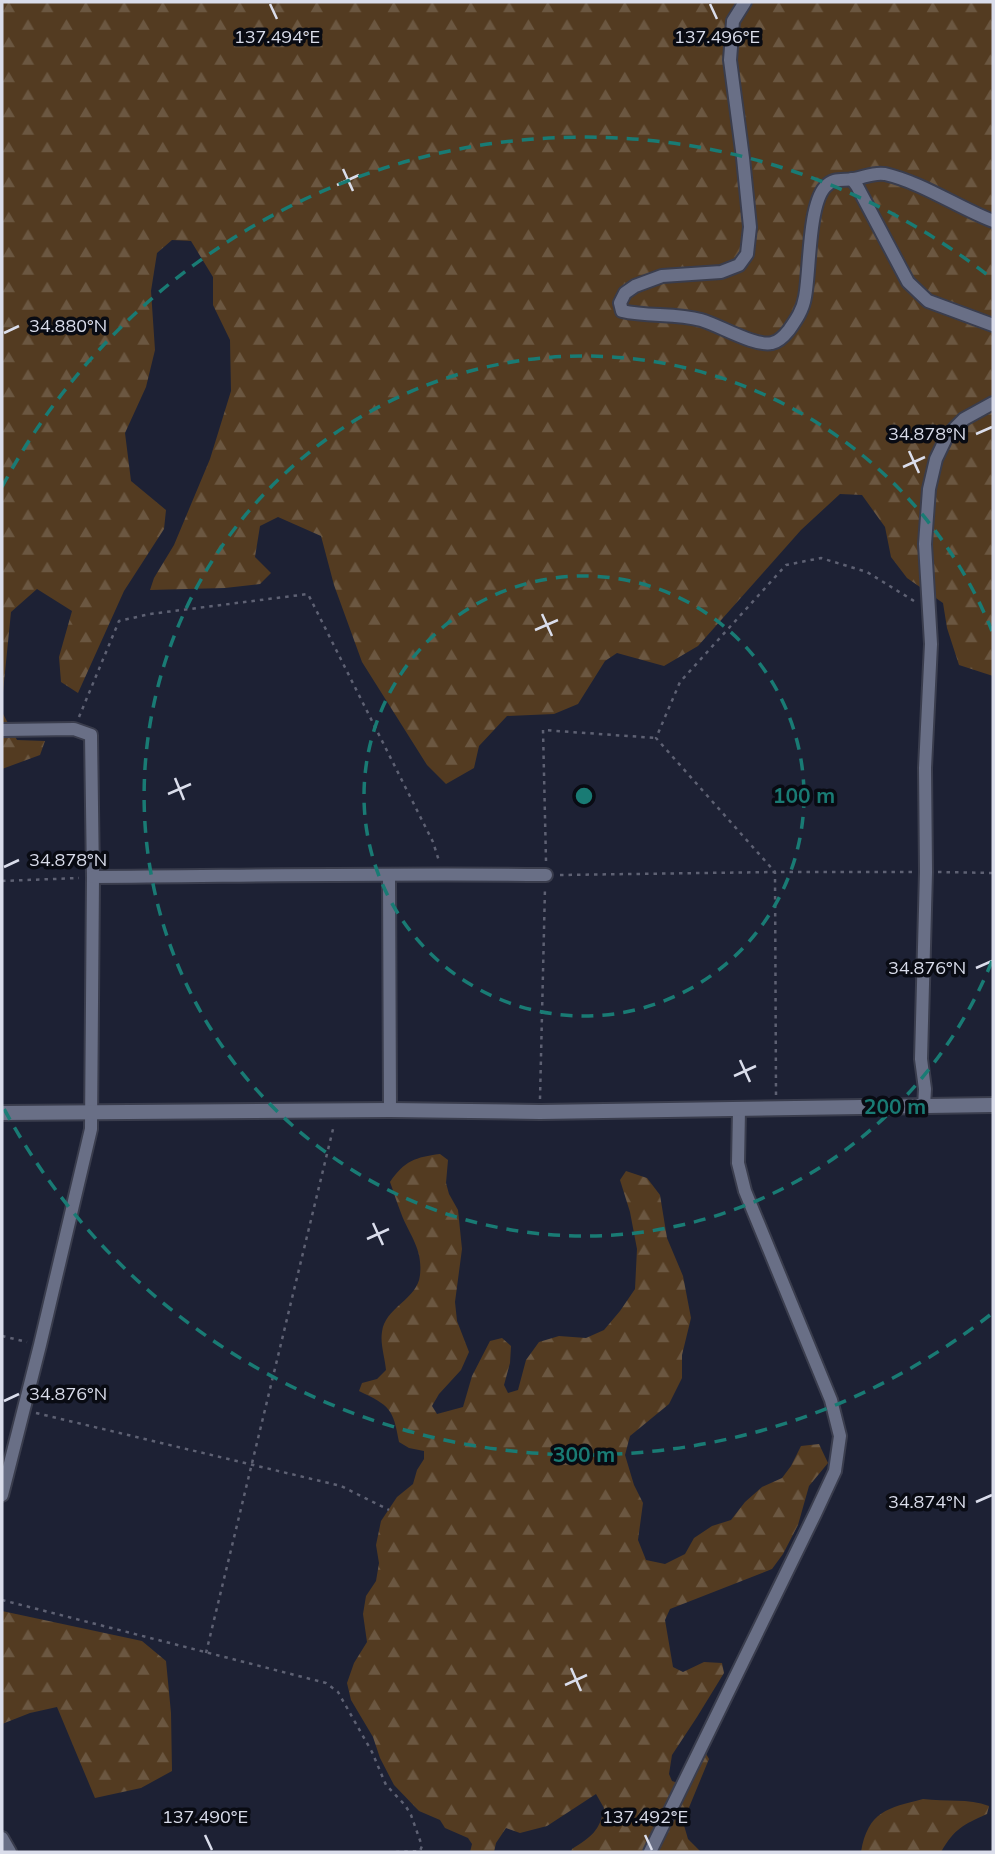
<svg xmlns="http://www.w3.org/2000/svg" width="995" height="1854" font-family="Mulish,sans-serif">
<defs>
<pattern id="forest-firs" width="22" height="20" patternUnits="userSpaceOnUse" patternTransform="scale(1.75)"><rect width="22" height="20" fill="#533b21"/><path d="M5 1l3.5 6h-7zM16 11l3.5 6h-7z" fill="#6b5741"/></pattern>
</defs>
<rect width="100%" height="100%" fill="#1d2134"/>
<g fill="url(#forest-firs)">
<polygon points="2,2 993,2 993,676 959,665 947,628 943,603 907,578 891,557 885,527 862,495 840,494 801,530 698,646 664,666 617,653 605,661 578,704 554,714 507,716 479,746 474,768 446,784 427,765 362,662 334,585 321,536 278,517 260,526 255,557 271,573 260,584 225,588 150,590 154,578 174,545 210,459 231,391 230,340 213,305 213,277 191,241 172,240 157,253 151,291 155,350 146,387 125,433 131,481 166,510 164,529 124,591 78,693 61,682 59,657 72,611 37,589 11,612 2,702"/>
<polygon points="2,712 17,740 45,741 40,755 2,769"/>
<path d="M 440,1154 L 448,1160 L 446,1183 L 449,1194 L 458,1210 L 462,1249 L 455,1302 L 457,1321 L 469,1352 L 461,1370 L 439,1394 L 432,1406 L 437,1414 L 463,1407 L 472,1376 L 490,1341 L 502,1338 L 511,1346 L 510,1363 L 504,1385 L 508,1393 L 518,1390 L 526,1360 L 539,1342 L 559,1336 L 586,1338 L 604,1330 L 620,1311 L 635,1289 L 637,1249 L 630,1212 L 620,1180 L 626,1171 L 647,1178 L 660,1195 L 667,1238 L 683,1276 L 691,1318 L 682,1355 L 682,1378 L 669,1404 L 630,1436 L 625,1455 L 634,1485 L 643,1503 L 638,1540 L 646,1560 L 665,1564 L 685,1554 L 694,1538 L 712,1526 L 731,1520 L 745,1502 L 762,1487 L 782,1478 L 791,1466 L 801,1446 L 819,1444 L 828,1463 L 809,1486 L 798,1525 L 783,1554 L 772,1569 L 670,1609 L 665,1620 L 673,1667 L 683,1672 L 704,1662 L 722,1663 L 724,1673 L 697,1717 L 672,1755 L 669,1774 L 672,1781 L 687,1786 L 705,1752 L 709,1759 L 683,1822 L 688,1839 L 701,1852 L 571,1852 L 572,1849 C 591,1837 600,1831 604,1808 L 596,1794 L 547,1826 L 520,1833 L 506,1828 L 496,1843 L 494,1852 L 470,1852 L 472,1844 L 468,1838 L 445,1828 L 440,1820 L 419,1811 L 394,1785 L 380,1758 L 373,1737 L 351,1700 L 347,1683 L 354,1663 L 367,1642 L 363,1614 L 366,1596 L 376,1581 L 379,1563 L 376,1545 L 381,1521 L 397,1497 L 413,1484 L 417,1470 L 424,1459 L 424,1451 L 409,1448 L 399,1442 C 393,1408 390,1406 359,1391 L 362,1383 L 377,1379 L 386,1370 C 385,1358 380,1344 382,1332 C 384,1308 418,1299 420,1275 C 423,1248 409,1235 401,1213 C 397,1203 394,1193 390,1182 C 404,1161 416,1157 440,1154 Z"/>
<polygon points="2,1611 142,1641 166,1661 171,1713 172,1771 141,1788 95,1798 57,1707 30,1713 2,1724"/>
<path d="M 923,1799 C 946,1802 968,1798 989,1806 L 987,1814 C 963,1825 955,1828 941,1852 L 861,1852 C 868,1811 888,1808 923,1799 Z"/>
</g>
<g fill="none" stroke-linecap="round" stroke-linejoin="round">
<defs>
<g id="minor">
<path d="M 745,2 L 733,21 L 730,60 L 743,158 L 750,227 L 747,254 L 739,265 L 721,272 L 662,276 L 635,286 L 625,293 L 620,303 L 622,311 C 648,317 675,313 701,320 C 719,325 755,347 772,343 C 778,342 785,335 789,330 C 796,320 803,310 805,297 C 810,272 808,206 825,187 C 834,177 843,181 854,179 C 865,177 874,172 885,174 C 923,183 957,207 993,221"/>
<polyline points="852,179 857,186 908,282 928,301 993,325"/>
<polyline points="2,730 74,729 91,735 93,877 91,1129 40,1345 2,1495"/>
<polyline points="389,876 390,1110"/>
<path d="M 93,877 C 244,876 395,873 546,875"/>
<polyline points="924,1106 925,1089 921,1059 926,872 925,768 931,644 925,544 929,489 936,459 947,436 964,419 993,403"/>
<polyline points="2,1838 10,1852"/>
<polyline points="650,1852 815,1514 835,1471 840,1436 831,1400 745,1191 738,1163 739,1110"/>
</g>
<polyline id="tertiary" points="2,1113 390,1110 540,1112 993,1105"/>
</defs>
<use href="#minor" stroke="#3a3d4d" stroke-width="16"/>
<use href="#tertiary" stroke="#3a3d4d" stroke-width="18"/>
<g stroke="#5e6173" stroke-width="2.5" stroke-dasharray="3.5 5" stroke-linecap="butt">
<polyline points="79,717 119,621 150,614 308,594 433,842 439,861"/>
<polyline points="546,861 543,730 656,738"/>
<polyline points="938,872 993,873"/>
<polyline points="560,875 775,872 913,872"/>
<polyline points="2,881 79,878"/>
<polyline points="776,1095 775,872 656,738 680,682 786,565 821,558 867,572 914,601"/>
<polyline points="540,1099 545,888"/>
<polyline points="2,1336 27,1342"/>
<polyline points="36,1413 341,1486 389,1510"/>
<polyline points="2,1600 326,1683 338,1692 372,1752 386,1785 405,1805 411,1815 422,1846 420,1851 393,1852"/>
<polyline points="206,1653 334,1125"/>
</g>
<use href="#minor" stroke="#696f86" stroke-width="12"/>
<use href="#tertiary" stroke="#696f86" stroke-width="14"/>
</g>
<path fill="none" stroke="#daddeb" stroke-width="2.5" d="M 270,4 L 277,19M 710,4 L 717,19M 343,169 L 353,191M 337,185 L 359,175M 4,333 L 19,326M 976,434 L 992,427M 909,451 L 919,473M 903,467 L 925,457M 542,614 L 552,636M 535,630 L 558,620M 175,778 L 184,800M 168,794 L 191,784M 4,867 L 19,860M 976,968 L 992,961M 740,1060 L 750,1082M 734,1076 L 756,1066M 373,1223 L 383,1245M 367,1239 L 389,1229M 4,1401 L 19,1394M 976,1502 L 992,1495M 571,1668 L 581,1691M 565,1685 L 587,1675M 205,1835 L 212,1850M 645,1835 L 652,1850"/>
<g fill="none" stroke="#197b74" stroke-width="3.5" stroke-dasharray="12 9">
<circle cx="584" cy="796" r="220"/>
<path d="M992 961A440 440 0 1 1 992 631"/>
<path d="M990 1315A659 659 0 0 1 2 1105M2 487A659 659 0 0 1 990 277"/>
</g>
<g font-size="18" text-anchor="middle" fill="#daddeb" stroke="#090b13" stroke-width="7" stroke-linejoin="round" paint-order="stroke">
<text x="717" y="43">137.496°E</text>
<text x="277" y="43">137.494°E</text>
<text x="68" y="332">34.880°N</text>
<text x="927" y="440">34.878°N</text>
<text x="68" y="866">34.878°N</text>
<text x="927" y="974">34.876°N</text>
<text x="68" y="1400">34.876°N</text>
<text x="927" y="1508">34.874°N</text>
<text x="205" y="1823">137.490°E</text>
<text x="645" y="1823">137.492°E</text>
</g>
<circle cx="584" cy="796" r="10" fill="#197b74" stroke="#090b13" stroke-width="3.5"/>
<g font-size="21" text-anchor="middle" font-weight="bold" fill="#197b74" stroke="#090b13" stroke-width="7" stroke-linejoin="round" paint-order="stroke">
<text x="804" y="803">100 m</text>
<text x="895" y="1114">200 m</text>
<text x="584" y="1462">300 m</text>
</g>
<rect width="995" height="1854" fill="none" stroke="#daddeb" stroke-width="7"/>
</svg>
